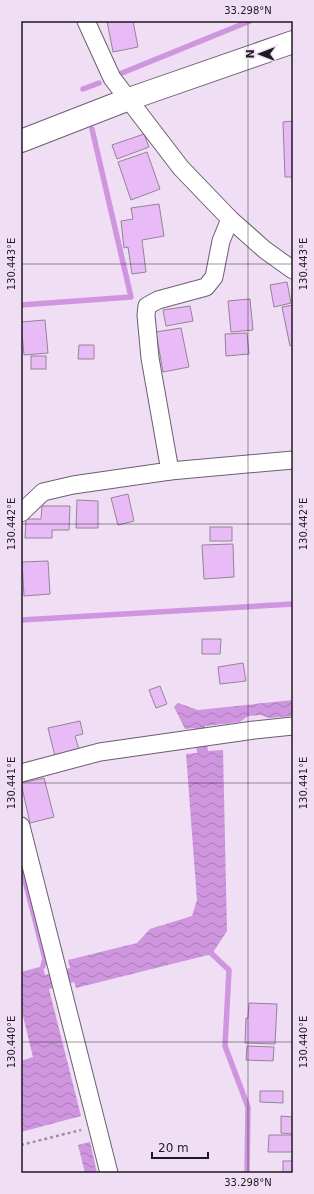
<svg xmlns="http://www.w3.org/2000/svg" width="314" height="1194" font-family="'DejaVu Sans',sans-serif">
<defs>
<pattern id="water-waves" width="16" height="10" patternUnits="userSpaceOnUse"><rect width="16" height="10" fill="#cf96df"/><path d="M0 5q4-4 8 0t8 0" fill="none" stroke="#a77ab4"/></pattern>
</defs>
<rect width="100%" height="100%" fill="#efdef4"/>
<g fill="url(#water-waves)">
<polygon points="293,700 293,716 269,718 261,715 248,716 240,722 205,726 208,751 223,750 227,931 212,954 76,988 74,982 49,989 81,1116 21,1132 21,1061 33,1057 21,1008 21,972 43,966 45,975 70,968 68,960 137,943 150,929 192,916 197,900 186,754 197,753 194,728 185,729 174,707 178,703 198,710"/>
<polygon points="90,1142 97,1173 85,1173 78,1145"/>
</g>
<g fill="none" stroke-linecap="round" stroke-linejoin="round">
<g stroke="#cf96df" stroke-width="5.5">
<polyline points="122,73 250,21"/>
<polyline points="83,89 99,83"/>
<polyline points="21,305 131,297 92,129"/>
<polyline points="21,620 293,604"/>
<polyline points="21,865 45,959 43,966"/>
<polyline points="212,954 229,970 225,1046 248,1107 247,1173"/>
</g>
</g>
<g fill="#e9bbf6" stroke="#938497">
<polygon points="107,21 133,21 138,47 113,52"/>
<polygon points="293,121 293,177 285,177 283,122"/>
<polygon points="144,134 149,147 117,159 112,145"/>
<polygon points="147,152 160,189 131,200 118,162"/>
<polygon points="159,204 164,236 142,240 146,272 132,274 128,247 124,248 121,221 133,219 131,208"/>
<polygon points="287,282 291,303 274,307 270,285"/>
<polygon points="250,299 253,330 231,332 228,301"/>
<polygon points="293,305 293,345 290,346 282,307"/>
<polygon points="190,306 193,321 166,326 163,310"/>
<polygon points="45,320 48,353 24,355 21,322"/>
<polygon points="181,328 189,367 163,372 156,332"/>
<polygon points="247,333 249,354 226,356 225,334"/>
<polygon points="79,345 94,345 94,359 78,359"/>
<rect x="31" y="356" width="15" height="13"/>
<polygon points="128,494 134,521 118,525 111,498"/>
<polygon points="77,500 98,501 98,528 76,528"/>
<polygon points="42,506 70,506 69,530 52,530 52,538 25,538 26,519 41,519"/>
<rect x="210" y="527" width="22" height="14"/>
<polygon points="233,544 234,577 204,579 202,545"/>
<polygon points="48,561 50,594 24,596 22,562"/>
<polygon points="202,639 221,639 220,654 202,654"/>
<polygon points="243,663 246,681 220,684 218,667"/>
<polygon points="160,686 167,704 156,708 149,690"/>
<polygon points="80,721 83,734 75,736 79,750 55,756 48,728"/>
<polygon points="44,778 54,817 30,823 21,783"/>
<polygon points="249,1003 277,1004 275,1044 245,1043 246,1018 248,1018"/>
<polygon points="247,1046 274,1047 273,1061 246,1060"/>
<polygon points="260,1091 283,1091 283,1103 260,1102"/>
<polygon points="281,1116 293,1117 293,1134 281,1133"/>
<polygon points="269,1135 293,1135 293,1152 268,1152"/>
<rect x="283" y="1161" width="10" height="12"/>
</g>
<g fill="none" stroke-linecap="round" stroke-linejoin="round">
<defs>
<g id="street">
<polyline points="86,21 112,78 181,168 230,219 265,250 293,270"/>
<polyline points="170,471 293,460"/>
<polyline points="21,513 43,492 73,485 170,471 150,358 146,315 147,306 158,300 206,287 214,277 221,241 230,219"/>
<polyline points="21,773 100,752 254,730 293,726"/>
<polyline points="21,826 109,1173"/>
</g>
<polyline id="secondary" points="21,141 129,99 293,42"/>
</defs>
<use href="#street" stroke="#6d5f71" stroke-width="19"/>
<use href="#secondary" stroke="#6d5f71" stroke-width="24"/>
<polyline stroke="#9d91a1" stroke-width="2.5" stroke-dasharray="3 3" stroke-linecap="butt" points="21,1145 81,1130"/>
<use href="#street" stroke="#fff" stroke-width="17"/>
<use href="#secondary" stroke="#fff" stroke-width="22"/>
</g>
<path fill="none" stroke="#1f1920" stroke-width="1" stroke-opacity="0.45" d="M 248,21 L 248,1173M 21,264 L 293,264M 21,524 L 293,524M 21,783 L 293,783M 21,1042 L 293,1042"/>
<rect width="314" height="1194" fill="none" stroke="#efdef4" stroke-width="44"/>
<g transform="translate(260 54) rotate(270)" stroke="#efdef4" stroke-width="3" paint-order="stroke">
<path d="M0-3L7 15L0 10L-7 15Z" fill="#1f1920"/>
<text y="-6" font-size="11" font-weight="bold" text-anchor="middle" fill="#1f1920">N</text>
</g>
<path d="M152 1152v6h56v-6" fill="none" stroke="#1f1920" stroke-width="2"/>
<text x="158" y="1152" font-size="12" fill="#1f1920" stroke="#efdef4" stroke-width="3" paint-order="stroke">20 m</text>
<rect x="22" y="22" width="270" height="1150" fill="none" stroke="#1f1920" stroke-width="1.5"/>
<g font-size="10" text-anchor="middle" fill="#1f1920">
<text x="248" y="14">33.298°N</text>
<text transform="translate(303 264) rotate(-90)" y="4">130.443°E</text>
<text transform="translate(11 264) rotate(-90)" y="4">130.443°E</text>
<text transform="translate(11 524) rotate(-90)" y="4">130.442°E</text>
<text transform="translate(303 524) rotate(-90)" y="4">130.442°E</text>
<text transform="translate(11 783) rotate(-90)" y="4">130.441°E</text>
<text transform="translate(303 783) rotate(-90)" y="4">130.441°E</text>
<text transform="translate(303 1042) rotate(-90)" y="4">130.440°E</text>
<text transform="translate(11 1042) rotate(-90)" y="4">130.440°E</text>
<text x="248" y="1186">33.298°N</text>
</g>
</svg>
